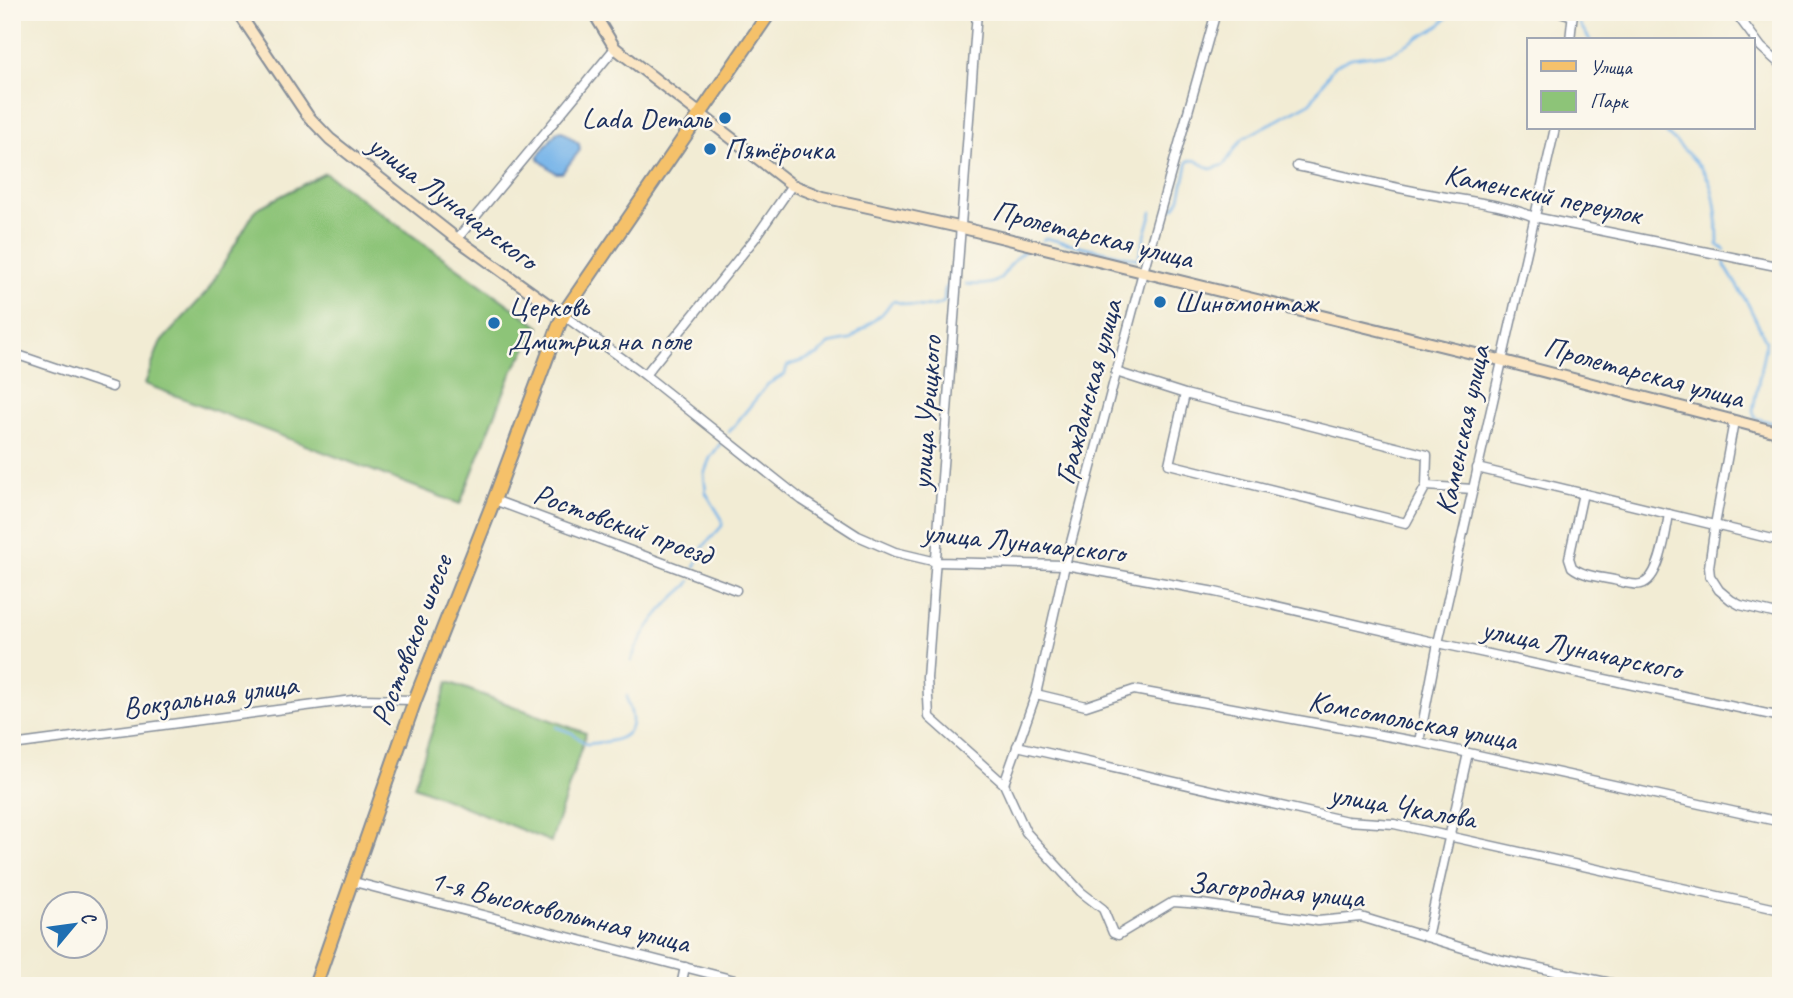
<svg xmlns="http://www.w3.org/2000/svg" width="1793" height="998" font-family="Caveat,sans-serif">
<rect width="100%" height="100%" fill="#fbf7ec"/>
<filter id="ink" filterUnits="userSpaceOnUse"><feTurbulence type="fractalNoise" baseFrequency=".0143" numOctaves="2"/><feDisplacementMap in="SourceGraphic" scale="14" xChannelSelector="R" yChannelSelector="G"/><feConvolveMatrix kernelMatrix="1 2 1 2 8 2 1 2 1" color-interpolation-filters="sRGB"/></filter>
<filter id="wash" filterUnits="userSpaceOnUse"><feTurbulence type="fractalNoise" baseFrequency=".00686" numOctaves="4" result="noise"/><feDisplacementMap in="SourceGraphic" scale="28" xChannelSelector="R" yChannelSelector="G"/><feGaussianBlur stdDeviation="1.57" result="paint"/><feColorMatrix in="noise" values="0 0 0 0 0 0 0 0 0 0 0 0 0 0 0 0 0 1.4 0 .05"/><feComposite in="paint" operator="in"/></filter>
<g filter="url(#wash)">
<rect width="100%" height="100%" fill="#f2ecd4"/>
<g fill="#8dc478" stroke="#547a6b" stroke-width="2">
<polygon points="325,173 540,327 512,372 460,504 145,384 160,343 207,292 256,209"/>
<polygon points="448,682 586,733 551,842 414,786"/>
</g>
<polygon fill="#76b4e9" stroke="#4872a4" stroke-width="2" points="562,131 579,144 580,150 562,173 556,173 539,160 538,156 557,132"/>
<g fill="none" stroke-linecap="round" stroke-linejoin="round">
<g stroke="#76b4e9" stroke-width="2.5">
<polyline points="1579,23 1590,40"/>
<path d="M 1661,128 C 1674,141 1697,160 1706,175 C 1717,194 1718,224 1718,245 L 1725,250"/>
<polyline points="1168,208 1175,207 1180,198 1188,161 1195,160 1211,169 1224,165 1242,139 1311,102 1334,66 1351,58 1391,53 1439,26 1452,12"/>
<polyline points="1043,240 1045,238 1138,259 1152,212"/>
<polyline points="1725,262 1725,266 1748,304 1766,341 1753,410 1755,418 1781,425"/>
<path d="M 966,284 C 1013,288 996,270 1026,250"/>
<path d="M 729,432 L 768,384 L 785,374 L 787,366 L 818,355 L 829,344 L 849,340 L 882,314 L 893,301 C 910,305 928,311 944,302 L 945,289 L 951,283"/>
<polyline points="695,567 704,546 722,526 722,519 706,493 704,474 710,458 720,444"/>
<path d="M 631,661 C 643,629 662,607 688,585 L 690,581"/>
<path d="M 556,727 L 572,733 L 586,744 C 603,742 633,743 632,719 C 632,711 627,704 627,696"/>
</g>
</g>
</g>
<g filter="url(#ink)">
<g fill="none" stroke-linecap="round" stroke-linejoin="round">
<defs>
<g id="street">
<polyline points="977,12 927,678 929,717 1004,784 1026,832 1081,892 1103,909 1113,933 1118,935 1173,902 1202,904 1318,921 1361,917 1502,960 1625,986"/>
<polyline points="1560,12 1573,16"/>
<polyline points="1735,12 1761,47 1781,65"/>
<polyline points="1570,40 1573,12"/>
<path d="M 1297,166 C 1341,175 1385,186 1429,194 C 1465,201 1501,203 1534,217 L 1781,267"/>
<polyline points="457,239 615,48"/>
<polyline points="563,315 645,375 802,500 858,536 895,552 937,562 1065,565 1215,592 1438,643 1781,717"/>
<polyline points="12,353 112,387"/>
<polyline points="1116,372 1185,394 1427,455 1426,486 1406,523 1169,464 1185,394"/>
<polyline points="645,375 756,237 792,185"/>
<polyline points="1734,421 1715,525 1709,567 1710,576 1719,590 1731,600 1740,605 1781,615"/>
<polyline points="1477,468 1781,541"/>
<polyline points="1426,486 1473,489"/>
<path d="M 1583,493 L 1569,558 L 1572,567 C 1583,576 1600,577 1614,580 C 1622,582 1633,586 1641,584 C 1660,580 1666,531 1669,514"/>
<polyline points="494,500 736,590"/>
<polyline points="1036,694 1086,706 1134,690 1419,742 1781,822"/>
<polyline points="1419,742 1438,643 1555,128"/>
<polyline points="12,745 360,699 415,700"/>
<polyline points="1017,746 1347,821 1394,824 1781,910"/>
<polyline points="1004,784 1036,694 1065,565 1143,272 1216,12"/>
<polyline points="350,881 758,986"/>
<polyline points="1427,937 1468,753"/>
<polyline points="681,986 685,967"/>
</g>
<g id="secondary">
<polyline points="238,12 308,116 330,139 457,239 563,315"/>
<polyline points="593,12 615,48 792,185 823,197 963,228 1143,272 1500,360 1781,433"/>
</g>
<polyline id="primary" points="315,986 415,700 494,500 559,325 568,307 770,12"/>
</defs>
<use href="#street" stroke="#868e99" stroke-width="11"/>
<use href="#secondary" stroke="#868e99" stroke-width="14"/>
<use href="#primary" stroke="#868e99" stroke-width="16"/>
<use href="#street" stroke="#fff" stroke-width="8"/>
<use href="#secondary" stroke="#fbe6c4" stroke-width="10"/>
<use href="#primary" stroke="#f5c16b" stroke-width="12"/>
</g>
</g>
<g fill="#1f6fb2" stroke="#fbf7ec" stroke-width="2.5">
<circle cx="725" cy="118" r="7"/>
<circle cx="710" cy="149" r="7"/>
<circle cx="1160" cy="302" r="7"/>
<circle cx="494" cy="323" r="7"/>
</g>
<g text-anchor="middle" stroke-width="5" stroke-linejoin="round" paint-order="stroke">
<g font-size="30" fill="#1b2f5e" stroke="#fbf7ec" text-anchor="start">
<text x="711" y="128" text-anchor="end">Lada Dеталь</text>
<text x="724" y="159">Пятёрочка</text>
<text x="1174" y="312">Шиномонтаж</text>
<text x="508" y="316">Церковь<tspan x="508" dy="34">Дмитрия на поле</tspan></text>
</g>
<g font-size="30" fill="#1b2f5e" stroke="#fbf7ec">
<text transform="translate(1543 194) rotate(12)" y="10">Каменский переулок</text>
<text transform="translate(453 202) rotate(37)" y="10">улица Луначарского</text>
<text transform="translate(1093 234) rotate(14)" y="10">Пролетарская улица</text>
<text transform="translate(1644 372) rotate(15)" y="10">Пролетарская улица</text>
<text transform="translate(1088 392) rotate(-75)" y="10">Гражданская улица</text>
<text transform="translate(926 413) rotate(-86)" y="10">улица Урицкого</text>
<text transform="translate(1462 430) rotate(-78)" y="10">Каменская улица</text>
<text transform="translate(623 524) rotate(20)" y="10">Ростовский проезд</text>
<text transform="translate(1024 542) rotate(6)" y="10">улица Луначарского</text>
<text transform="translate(411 640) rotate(-69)" y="10">Ростовское шоссе</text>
<text transform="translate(1582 649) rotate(12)" y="10">улица Луначарского</text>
<text transform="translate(210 696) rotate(-8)" y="10">Вокзальная улица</text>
<text transform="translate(1413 720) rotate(11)" y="10">Комсомольская улица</text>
<text transform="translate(1403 806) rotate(10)" y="10">улица Чкалова</text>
<text transform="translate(1276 890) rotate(5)" y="10">Загородная улица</text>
<text transform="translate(560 911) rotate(14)" y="10">1-я Высоковольтная улица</text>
</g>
</g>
<rect width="1793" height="998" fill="none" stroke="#fbf7ec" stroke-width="42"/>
<rect x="1527" y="38" width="228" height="91" fill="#fbf7ec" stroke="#a1a7b3" stroke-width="2"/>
<rect x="1541" y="61" width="35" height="10" fill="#f5c16b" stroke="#a1a7b3" stroke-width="2"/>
<text x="1590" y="74" font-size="21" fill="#1b2f5e">Улица</text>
<rect x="1541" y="91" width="35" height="21" fill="#8dc478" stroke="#a1a7b3" stroke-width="2"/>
<text x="1590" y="108" font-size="21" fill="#1b2f5e">Парк</text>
<g transform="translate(74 925) rotate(61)"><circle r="33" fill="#fbf7ec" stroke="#a1a7b3" stroke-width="2"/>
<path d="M0-5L12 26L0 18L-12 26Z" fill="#1f6fb2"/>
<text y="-10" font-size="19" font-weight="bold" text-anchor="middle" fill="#1b2f5e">С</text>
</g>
</svg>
